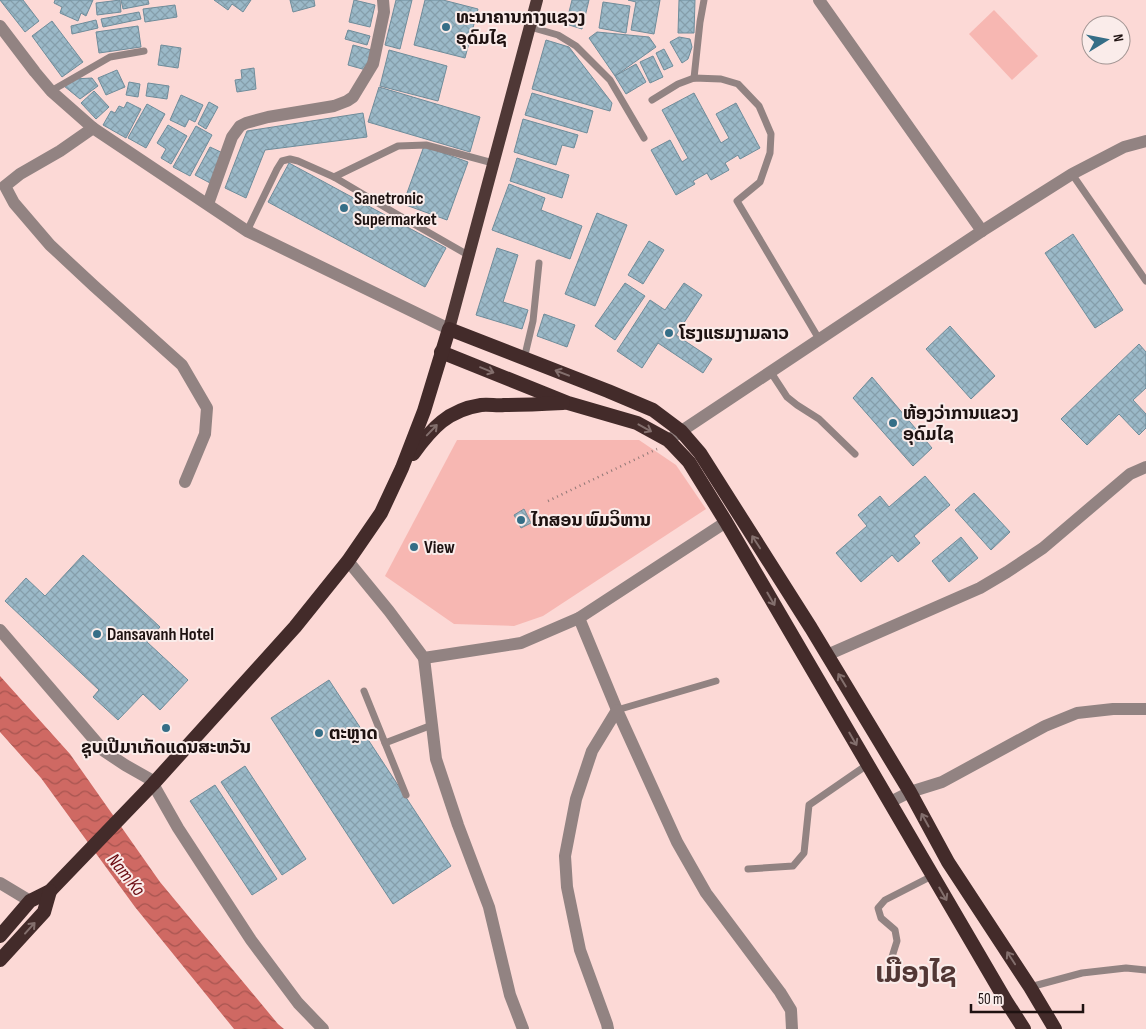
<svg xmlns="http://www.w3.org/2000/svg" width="1146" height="1029" font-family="'Sofia Sans Condensed','Noto Sans Lao',sans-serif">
<defs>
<pattern id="water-waves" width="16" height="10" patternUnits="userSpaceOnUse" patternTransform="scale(1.25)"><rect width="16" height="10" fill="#cf6963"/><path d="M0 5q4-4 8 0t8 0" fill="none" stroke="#a75550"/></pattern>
<pattern id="building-cross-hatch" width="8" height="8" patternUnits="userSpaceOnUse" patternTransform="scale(1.25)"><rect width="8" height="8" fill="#9bb9c8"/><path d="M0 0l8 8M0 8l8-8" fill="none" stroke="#859eab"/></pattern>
</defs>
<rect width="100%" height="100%" fill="#fcd9d6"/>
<g fill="#f7b7b2">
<polygon points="994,10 1038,56 1012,80 969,34"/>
<polygon points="457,440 639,440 676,465 706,509 543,616 514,626 454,624 385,576"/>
</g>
<polygon fill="url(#water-waves)" points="0,676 70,754 160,882 278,1024 284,1029 234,1029 135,907 41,778 0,732"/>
<g fill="url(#building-cross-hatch)" stroke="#6f8c9a">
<polygon points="0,0 23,0 39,21 25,32"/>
<polygon points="55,0 93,0 86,16 81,13 78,21 60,13 62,7 54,3"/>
<polygon points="120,0 121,12 97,15 96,3"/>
<polygon points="121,0 148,0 149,4 123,9"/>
<polygon points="214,0 251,0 243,12 232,4 228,10"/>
<polygon points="290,0 314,0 315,6 293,12"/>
<polygon points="354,0 375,5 370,27 349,22"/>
<polygon points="396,0 412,0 400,49 385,45"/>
<polygon points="425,0 443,0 478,9 465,58 414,45"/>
<polygon points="572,0 589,0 582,29 566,24"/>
<polygon points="628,0 660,0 654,34 631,30 636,2"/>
<polygon points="679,0 695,0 694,33 678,33"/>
<polygon points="603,2 630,6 626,33 599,28"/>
<polygon points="175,5 177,17 145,22 143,9"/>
<polygon points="139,12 141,19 103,27 101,19"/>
<polygon points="96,20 98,28 72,34 71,26"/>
<polygon points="52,21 83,62 62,77 32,36"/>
<polygon points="138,26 141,47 99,53 96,32"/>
<polygon points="348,30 370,36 367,45 345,39"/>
<polygon points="597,32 649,37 656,47 615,76 589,38"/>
<polygon points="679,37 690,39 692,47 688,59 682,63 670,42"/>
<polygon points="546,40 569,47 612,103 610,111 532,89"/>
<polygon points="161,45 181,48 178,68 158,65"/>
<polygon points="353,45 371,50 366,70 348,65"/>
<polygon points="664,49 673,66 664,70 656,53"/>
<polygon points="389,50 447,66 438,101 380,86"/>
<polygon points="653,56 663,77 650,83 640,62"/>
<polygon points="636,64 646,82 626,94 615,76"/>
<polygon points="254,68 256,89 237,92 235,80 242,79 241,70"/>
<polygon points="117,70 125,87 106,95 98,78"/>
<polygon points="92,78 98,86 80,99 64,86 74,79"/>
<polygon points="129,82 140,84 138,97 126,95"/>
<polygon points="148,83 169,86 167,99 146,96"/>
<polygon points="379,87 480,117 470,152 368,122"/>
<polygon points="94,91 109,107 96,119 81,103"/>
<polygon points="532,93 593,111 587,133 525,115"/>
<polygon points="694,93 721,143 729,138 716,114 736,103 760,148 740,159 738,155 725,163 729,170 711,180 707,173 693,181 695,184 676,195 651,150 670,140 682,162 688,158 662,110"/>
<polygon points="181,95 203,105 195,122 189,119 185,127 170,120"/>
<polygon points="127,102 141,109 126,138 103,125 111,111 115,113 119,106 124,108"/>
<polygon points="209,102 218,107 206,129 198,124"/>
<polygon points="147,104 165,114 146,148 128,138"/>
<polygon points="363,113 367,137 265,150 246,198 225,188 247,131"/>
<polygon points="523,119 578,135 574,148 562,145 556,165 514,152"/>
<polygon points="168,125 187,136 171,164 161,158 166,149 157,143"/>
<polygon points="196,126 212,135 190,176 173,167"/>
<polygon points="424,146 468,162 447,220 403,204"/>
<polygon points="210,147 225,154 210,183 195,175"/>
<polygon points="517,158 569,175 562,198 510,181"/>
<polygon points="289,163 446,248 425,287 268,202"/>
<polygon points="509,184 545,198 541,210 582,226 570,259 492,230"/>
<polygon points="597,213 627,225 595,306 565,294"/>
<polygon points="1073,234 1123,310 1095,328 1045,253"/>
<polygon points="649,241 664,250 643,284 628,275"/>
<polygon points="497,248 518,255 503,302 528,310 522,329 476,315"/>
<polygon points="625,283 645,296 615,340 595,326"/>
<polygon points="684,283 702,295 676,335 712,359 703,373 658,343 642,368 617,351 650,300 665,310"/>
<polygon points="544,314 575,325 567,347 537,336"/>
<polygon points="950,326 995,376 971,399 926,349"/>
<polygon points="1139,344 1146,352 1146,388 1133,400 1146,414 1146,428 1139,435 1119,414 1087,445 1061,419"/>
<polygon points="872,377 932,448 913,466 853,398"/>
<polygon points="925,476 950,505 914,536 920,543 898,562 892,555 861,582 836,553 867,526 858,515 880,496 889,507"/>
<polygon points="974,493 1010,532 991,550 955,510"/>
<polygon points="524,509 531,523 521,528 514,515"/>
<polygon points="961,537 978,558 949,582 932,561"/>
<polygon points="83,555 160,627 147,642 188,680 160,710 143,694 118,720 93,697 99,690 5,601 26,578 45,596"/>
<polygon points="329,680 451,866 393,904 271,718"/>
<polygon points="245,766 306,859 282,875 221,782"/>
<polygon points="215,785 277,879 252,895 190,801"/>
</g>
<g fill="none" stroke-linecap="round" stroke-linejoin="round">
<polyline stroke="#8f7775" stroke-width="2.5" stroke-dasharray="1 4" stroke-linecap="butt" points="548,501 657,449"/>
<g stroke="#928382" stroke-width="7">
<polyline points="530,27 558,35 576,46 610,80 644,138"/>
<polyline points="694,78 700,22 704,0"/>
<polyline points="51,91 110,57 144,51"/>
<polyline points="652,100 678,84 694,78 721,79 738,84 759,106 771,134 770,153 760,182 737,201 819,339"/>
<polyline points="1072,174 1146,281"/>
<polyline points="334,177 398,146 426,145 493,163"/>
<polyline points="247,231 277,169 282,161 290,159 298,161 334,177 393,212 468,255"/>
<polyline points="524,359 533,321 539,263"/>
<polyline points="770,371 787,397 797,405 819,419 855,454"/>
<polyline points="364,691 406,795"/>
<polyline points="617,710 716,681"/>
<polyline points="385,743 432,725"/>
<polyline points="748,869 793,866 804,853 809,805 867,765"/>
<polyline points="891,960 897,941 895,930 881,918 878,908 885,900 932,876"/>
<polyline points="1030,987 1082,973 1126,968 1146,970"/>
</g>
<g stroke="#928382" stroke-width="12">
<polyline points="819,0 982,231"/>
<polyline points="93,128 60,151 20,174 5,186 14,203 50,245 94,286 182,365 207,408 205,434 185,482"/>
<polyline points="208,204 232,137 240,126 246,123 268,117 334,106 347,101 353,97 373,64 384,12 383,0"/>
<polyline points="674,436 982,231 1072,174 1124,147 1146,141"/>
<polyline points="579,618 617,710 677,842 706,893 780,992 791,1010 792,1029"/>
<polyline points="0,630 104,751 125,765 155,782"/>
<polyline points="827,655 980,588 1007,572 1043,548 1130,474 1146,467"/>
<polyline points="153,784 178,828 251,940 298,1003 323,1029"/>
<polyline points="890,802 910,792 942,782 1045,726 1077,713 1113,709 1146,709"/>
<polyline points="0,883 30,901"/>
<polyline points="608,1029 607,1024 580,950 567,887 565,856 576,799 592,751 617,710"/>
</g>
<g stroke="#928382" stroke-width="12">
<polyline points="0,26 35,72 51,91 93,128 247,231 449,329"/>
<polyline points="348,561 389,611 424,658 521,643 579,618 726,522"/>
<polyline points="424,658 436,759 458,825 489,907 510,995 523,1029"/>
</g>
<polyline stroke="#4f3836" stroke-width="12" points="449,329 537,0"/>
<g stroke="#432b2a" stroke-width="14">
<polyline points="441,352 568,403 637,423 668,440 671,443 689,462 726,522 1006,1001 1024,1029"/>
<path d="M 413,454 C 432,428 448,410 481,405 C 489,404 497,406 504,405 C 524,405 544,404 563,403"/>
<polyline points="0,936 30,901 50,891 153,784 295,627 348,561 381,513 402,468 424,411 449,329 608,391 653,410 681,431 700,453 811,628 910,792 948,862 1030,987 1055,1029"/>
<polyline points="0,960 44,912 50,891"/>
</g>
</g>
<defs><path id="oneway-shaft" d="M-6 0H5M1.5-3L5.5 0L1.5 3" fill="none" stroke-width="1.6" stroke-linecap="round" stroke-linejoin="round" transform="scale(1.25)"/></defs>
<g stroke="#836f6d">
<use href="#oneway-shaft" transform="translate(487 370) rotate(22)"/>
<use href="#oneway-shaft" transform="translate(562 373) rotate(-159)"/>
<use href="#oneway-shaft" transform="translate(645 428) rotate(29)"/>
<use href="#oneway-shaft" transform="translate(432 430) rotate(-46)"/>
<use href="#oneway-shaft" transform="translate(756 542) rotate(-123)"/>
<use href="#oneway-shaft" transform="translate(771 599) rotate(60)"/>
<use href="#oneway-shaft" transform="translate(842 680) rotate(-121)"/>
<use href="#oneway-shaft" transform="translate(853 739) rotate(60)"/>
<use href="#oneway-shaft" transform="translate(925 820) rotate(-119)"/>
<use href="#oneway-shaft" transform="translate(943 894) rotate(60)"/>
<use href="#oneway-shaft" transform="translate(30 928) rotate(-48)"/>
<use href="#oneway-shaft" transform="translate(1011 958) rotate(-123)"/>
</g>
<g fill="#356e87" stroke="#faecea" stroke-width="2">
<circle cx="446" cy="27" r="5"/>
<circle cx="344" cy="208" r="5"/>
<circle cx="669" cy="333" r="5"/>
<circle cx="893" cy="423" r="5"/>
<circle cx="521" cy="520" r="5"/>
<circle cx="414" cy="547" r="5"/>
<circle cx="97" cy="634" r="5"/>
<circle cx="166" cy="728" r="5"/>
<circle cx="319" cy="733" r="5"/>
</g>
<g text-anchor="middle" stroke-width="4" stroke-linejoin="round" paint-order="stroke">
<g font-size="18" font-weight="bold" fill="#1e1211" stroke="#faecea" text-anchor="start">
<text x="456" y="23">ທະນາຄານກາງແຊວງ<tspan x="456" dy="21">ອຸດົມໄຊ</tspan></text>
<text x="354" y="204">Sanetronic<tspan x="354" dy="21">Supermarket</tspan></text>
<text x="679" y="339">ໂຮງແຮມງາມລາວ</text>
<text x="903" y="419">ຫ້ອງວ່າການແຂວງ<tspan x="903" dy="21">ອຸດົມໄຊ</tspan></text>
<text x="531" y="526">ໄກສອນ ພົມວິຫານ</text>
<text x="424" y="553">View</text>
<text x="107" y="640">Dansavanh Hotel</text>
<text x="329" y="739">ຕະຫຼາດ</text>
<text x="166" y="753" text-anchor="middle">ຊຸບເປີມາເກັດແດນສະຫວັນ</text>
</g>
<g font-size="19" font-style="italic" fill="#6b0b12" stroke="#faecea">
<text transform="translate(127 874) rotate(51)" y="7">Nam Ko</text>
</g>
<g font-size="28" font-weight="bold" fill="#523735" stroke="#faecea">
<text x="916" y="982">ເມືອງໄຊ</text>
</g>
</g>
<g transform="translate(1106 40) rotate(80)"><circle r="24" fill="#faecea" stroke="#a29593"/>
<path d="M0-4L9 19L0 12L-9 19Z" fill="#356e87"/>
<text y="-8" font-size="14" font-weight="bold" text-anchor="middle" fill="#1e1211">N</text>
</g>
<path d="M971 1004v8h112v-8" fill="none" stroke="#1e1211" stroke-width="2.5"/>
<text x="978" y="1004" font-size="15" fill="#1e1211" stroke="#faecea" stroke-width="4" paint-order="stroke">50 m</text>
</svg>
